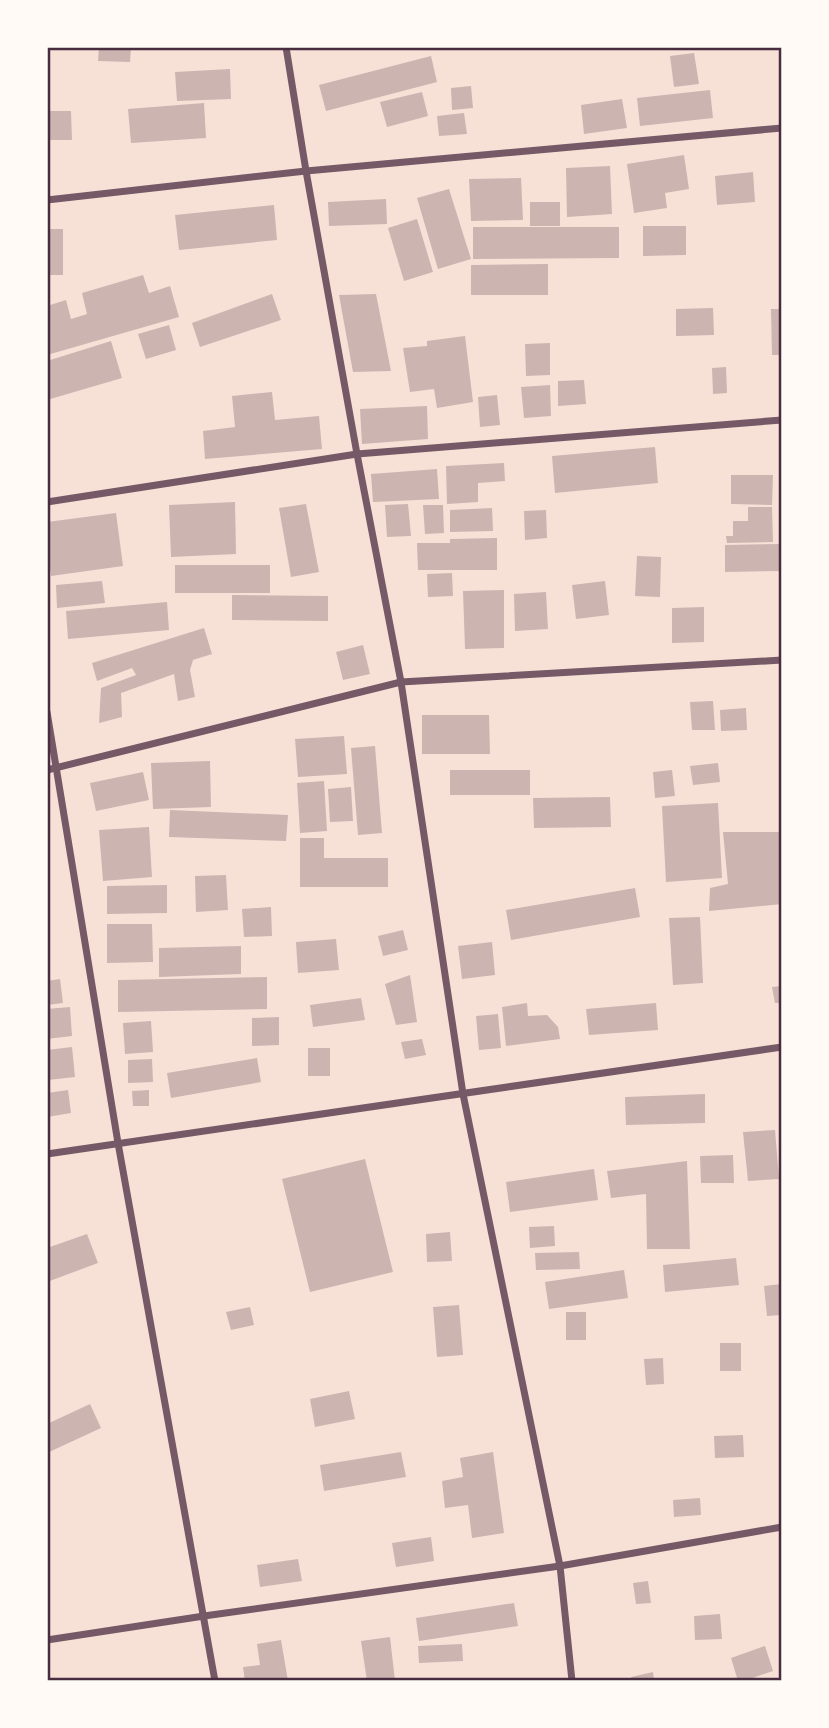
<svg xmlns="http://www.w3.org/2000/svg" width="829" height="1728" font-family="'DM Sans',sans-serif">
<rect width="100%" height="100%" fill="#f7e1d7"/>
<g fill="#ccb4b1">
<polygon points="99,47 131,47 130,62 98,61"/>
<polygon points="694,53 699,84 674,87 670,56"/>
<polygon points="431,56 437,82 326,111 319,85"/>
<polygon points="230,69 231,99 177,101 175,72"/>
<polygon points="471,86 473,108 452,110 451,88"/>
<polygon points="710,90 713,118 640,126 637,98"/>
<polygon points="422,92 428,116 387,127 380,102"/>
<polygon points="622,99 627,128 584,134 581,105"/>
<polygon points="204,103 206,138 131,143 128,109"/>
<polygon points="47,111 71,111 72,140 47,140"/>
<polygon points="464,113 467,134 439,136 437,116"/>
<polygon points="684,155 689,189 665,193 667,208 634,213 627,164"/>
<polygon points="610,166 612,214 567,217 566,168"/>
<polygon points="753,172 755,202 717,205 715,176"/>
<polygon points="521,178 523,220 471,221 469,179"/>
<polygon points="449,189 471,259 438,269 417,198"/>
<polygon points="386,199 387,224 329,226 328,202"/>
<rect x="530" y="202" width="30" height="24"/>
<polygon points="274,205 277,240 179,250 175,215"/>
<polygon points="417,219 433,272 404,281 388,228"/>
<polygon points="643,226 686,226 686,255 643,256"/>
<polygon points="473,227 619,227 619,258 473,259"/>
<rect x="47" y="229" width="16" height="46"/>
<polygon points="548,264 548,295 471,295 471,265"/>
<polygon points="143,275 149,293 170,286 179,317 47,355 47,306 66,300 71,319 87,314 82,293"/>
<polygon points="272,294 281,320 200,347 192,323"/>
<polygon points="376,294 391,371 353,372 339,295"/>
<polygon points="713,308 714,335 676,336 676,309"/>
<polygon points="771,309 782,309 782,355 772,355"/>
<polygon points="169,325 176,350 146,359 138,334"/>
<polygon points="465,336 473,402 437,408 434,389 410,392 403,348 427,346 427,341"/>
<polygon points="111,341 122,378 47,400 47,361"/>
<polygon points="550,343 550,375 526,376 525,344"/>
<polygon points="726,367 727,393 713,394 712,368"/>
<polygon points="584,380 586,404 558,406 558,381"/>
<polygon points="550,385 551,416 524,418 521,387"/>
<polygon points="272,392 275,420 319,416 322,449 205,459 203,431 235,427 232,396"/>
<polygon points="497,395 500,425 480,427 478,397"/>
<polygon points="427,406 428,439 362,444 360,409"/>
<polygon points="655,447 658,483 555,493 552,456"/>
<polygon points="504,463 505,481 478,483 478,502 447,504 446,466"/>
<polygon points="437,469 439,499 373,502 371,474"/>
<polygon points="731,475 773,475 772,505 731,504"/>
<polygon points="235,502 236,554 171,557 169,505"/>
<polygon points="306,504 319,572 291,577 279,508"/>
<polygon points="408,504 411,536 387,537 385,505"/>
<polygon points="423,505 443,505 444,533 425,534"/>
<polygon points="748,507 772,507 773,542 727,543 726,536 733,536 733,521 748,521"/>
<polygon points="492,508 493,531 450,532 450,510"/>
<polygon points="546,510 547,538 525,540 524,511"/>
<polygon points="116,513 123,566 51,576 47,543 47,522"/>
<polygon points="497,538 497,570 418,570 417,543 450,543 450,539"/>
<polygon points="782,544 782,571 725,572 725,545"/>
<polygon points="637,556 661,557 660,597 635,596"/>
<rect x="175" y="565" width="95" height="28"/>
<polygon points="452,573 453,596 428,597 427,574"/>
<polygon points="102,581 105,603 57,608 56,585"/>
<polygon points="605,581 609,615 576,619 572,585"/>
<polygon points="504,590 504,648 465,649 463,591"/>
<polygon points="546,592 548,629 515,631 514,594"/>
<polygon points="232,595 328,596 328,621 232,620"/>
<polygon points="167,602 169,630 68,639 66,611"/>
<polygon points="704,607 704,642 672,643 672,608"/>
<polygon points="204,628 212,654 193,660 190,670 195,697 178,701 174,674 121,693 122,717 99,723 101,688 136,675 132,668 97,681 92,663"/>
<polygon points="363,645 370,674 343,680 336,652"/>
<polygon points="713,701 715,730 692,730 690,702"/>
<polygon points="746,708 747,730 721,731 720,710"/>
<polygon points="422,715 489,715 490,754 422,754"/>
<polygon points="344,736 347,774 298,777 295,739"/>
<polygon points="375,746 382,833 358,835 351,748"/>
<polygon points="210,761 211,807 153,809 151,763"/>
<polygon points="718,763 720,782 693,785 690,766"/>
<rect x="450" y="770" width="80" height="25"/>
<polygon points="672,770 675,796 655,798 653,772"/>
<polygon points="143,772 149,800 96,811 90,783"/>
<polygon points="324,781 327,831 300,833 297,783"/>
<polygon points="351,787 353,821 330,822 328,789"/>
<polygon points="610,797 611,827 534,828 533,798"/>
<polygon points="718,803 722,878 666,882 662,806"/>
<polygon points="170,810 288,815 286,841 169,837"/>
<polygon points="149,827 152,877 103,881 99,830"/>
<polygon points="723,832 782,832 782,904 709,911 710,888 728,884"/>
<polygon points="300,838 324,838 324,858 388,858 388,887 300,887"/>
<polygon points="226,875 228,910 196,912 195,876"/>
<polygon points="167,885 167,913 107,914 107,886"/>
<polygon points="635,888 640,917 511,940 506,910"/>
<polygon points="271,907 272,936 244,937 242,909"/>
<polygon points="700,917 703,983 673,985 669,918"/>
<polygon points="107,924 152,924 153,962 107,963"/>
<polygon points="403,930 408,950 383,956 378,936"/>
<polygon points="336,939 339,970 298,973 296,942"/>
<polygon points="492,942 495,975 462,979 458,946"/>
<polygon points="241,946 241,974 159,977 159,948"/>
<polygon points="410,975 417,1022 396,1025 385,984"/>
<polygon points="267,977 267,1009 118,1012 118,980"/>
<polygon points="60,979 63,1003 47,1005 47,981"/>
<polygon points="782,986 782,1003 775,1003 772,987"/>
<polygon points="361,998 365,1020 313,1027 310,1005"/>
<polygon points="527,1003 528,1016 547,1015 558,1027 560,1039 506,1046 502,1007"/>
<polygon points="656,1003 658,1030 589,1035 586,1009"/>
<polygon points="70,1007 72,1036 47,1039 47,1009"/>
<polygon points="498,1014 501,1048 479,1050 476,1016"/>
<polygon points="279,1017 279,1045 252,1046 252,1018"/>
<polygon points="151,1021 153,1052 125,1054 123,1023"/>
<polygon points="422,1039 426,1055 405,1059 401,1042"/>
<polygon points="72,1047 75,1077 48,1080 47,1050"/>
<rect x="308" y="1048" width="22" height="28"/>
<polygon points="257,1058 261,1082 171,1098 167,1073"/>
<polygon points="152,1059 153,1082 128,1083 128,1060"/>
<polygon points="68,1090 71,1113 47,1117 47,1093"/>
<polygon points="149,1090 149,1106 133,1106 132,1091"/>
<polygon points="705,1094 705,1123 626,1125 625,1097"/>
<polygon points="775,1130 779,1179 748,1181 743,1132"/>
<polygon points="733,1155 734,1183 701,1183 700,1156"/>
<polygon points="365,1159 393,1272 310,1292 282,1179"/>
<polygon points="687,1161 690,1249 647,1249 646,1194 611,1198 607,1171"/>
<polygon points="594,1169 598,1200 510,1212 506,1182"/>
<polygon points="554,1226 555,1246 530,1248 529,1227"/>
<polygon points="450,1232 452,1261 427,1262 426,1234"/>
<polygon points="87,1234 98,1263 47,1282 47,1248"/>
<polygon points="579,1252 580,1269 536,1270 535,1253"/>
<polygon points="736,1258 739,1285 665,1292 663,1265"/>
<polygon points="624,1270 628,1298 549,1309 545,1282"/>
<polygon points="782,1284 782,1315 767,1316 764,1286"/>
<polygon points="459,1305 463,1355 437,1357 433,1307"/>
<polygon points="250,1307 254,1325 231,1330 226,1312"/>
<rect x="566" y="1312" width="20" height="28"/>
<rect x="720" y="1343" width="21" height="28"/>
<polygon points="663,1358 664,1384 646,1385 644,1359"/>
<polygon points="349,1391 355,1419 315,1427 310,1399"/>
<polygon points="90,1404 101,1428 47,1453 47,1424"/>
<polygon points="743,1435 744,1457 715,1458 714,1436"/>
<polygon points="401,1452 406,1477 324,1491 320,1465"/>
<polygon points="493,1452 504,1533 472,1538 468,1505 445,1508 442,1481 463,1477 460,1458"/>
<polygon points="700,1498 701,1515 674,1517 673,1500"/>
<polygon points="431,1537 434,1561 396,1567 392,1543"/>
<polygon points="298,1559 302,1581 260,1587 257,1565"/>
<polygon points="648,1581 651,1603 636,1604 633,1583"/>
<polygon points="514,1603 518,1626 419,1641 416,1618"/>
<polygon points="720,1614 722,1639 695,1640 694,1616"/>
<polygon points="390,1637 395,1681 367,1681 361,1641"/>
<polygon points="281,1640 288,1681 245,1681 243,1667 260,1665 257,1644"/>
<polygon points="462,1644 463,1661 419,1663 418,1646"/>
<polygon points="765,1646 773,1671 744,1681 738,1681 731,1658"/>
<polygon points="653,1672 654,1681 632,1681 631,1677"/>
</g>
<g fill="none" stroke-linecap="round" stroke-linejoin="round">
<g stroke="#755966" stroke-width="7">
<polyline points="286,47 306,171 357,454 401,682 463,1094 560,1566 572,1681"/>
<polyline points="47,200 306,171 782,128"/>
<polyline points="47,502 357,454 782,420"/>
<polyline points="47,712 118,1143 215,1681"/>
<polyline points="47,770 401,682 782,660"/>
<polyline points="47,1154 782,1047"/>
<polyline points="47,1640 204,1616 560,1566 782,1527"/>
</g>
</g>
<rect width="829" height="1728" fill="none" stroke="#fffaf5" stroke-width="98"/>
<rect x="49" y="49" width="731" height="1630" fill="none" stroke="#4a2c40" stroke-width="2.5"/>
</svg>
